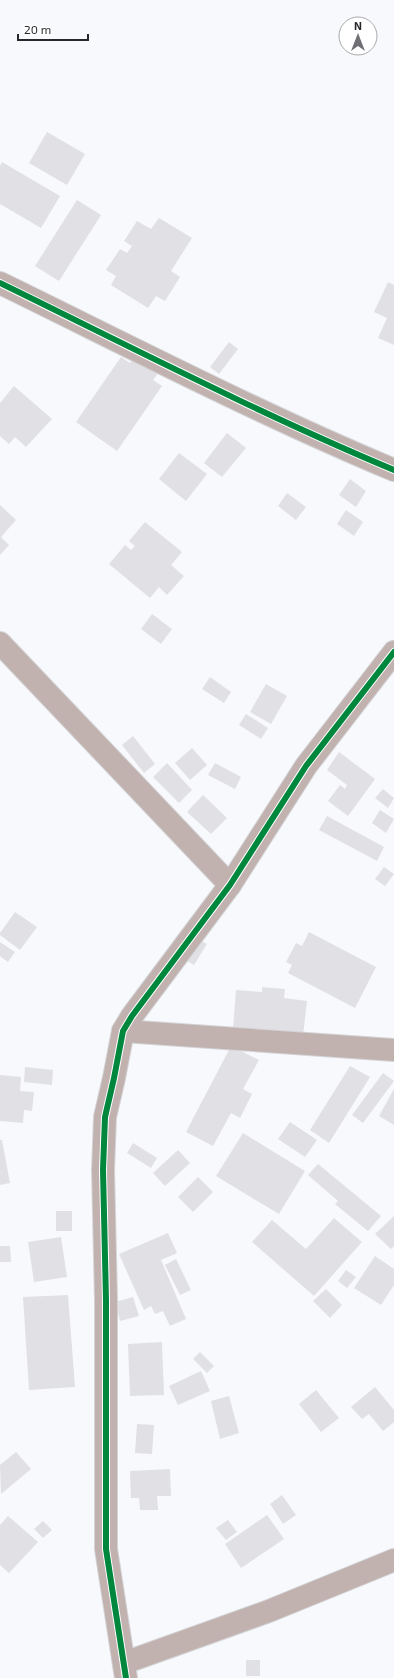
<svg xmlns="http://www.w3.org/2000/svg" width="394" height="1678" font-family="'Exo 2',sans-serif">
<rect width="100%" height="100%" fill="#f8f9fd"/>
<g fill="#e1e1e5">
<polygon points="47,132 85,154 67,185 29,163"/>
<polygon points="2,162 60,196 41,228 0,204 0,166"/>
<polygon points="77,200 101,215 59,281 35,266"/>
<polygon points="159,218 192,238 171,271 180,277 165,301 156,296 148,308 111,285 116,276 106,270 120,249 127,253 132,246 124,241 137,221 151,229"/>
<polygon points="388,282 394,285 394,345 378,338 387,318 374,312"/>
<polygon points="229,342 238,349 219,374 210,367"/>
<polygon points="136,355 159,372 153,380 162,386 117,451 76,422 121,357 130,363"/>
<polygon points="14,386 52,419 26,447 15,437 9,444 0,436 0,403"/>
<polygon points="227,433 246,448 222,477 204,463"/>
<polygon points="179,453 207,474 186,501 159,479"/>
<polygon points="350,479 366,491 356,507 339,495"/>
<polygon points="287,493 306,507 296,520 278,506"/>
<polygon points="0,505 16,520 1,537 9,545 0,555"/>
<polygon points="346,510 363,522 354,536 337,524"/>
<polygon points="145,522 182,552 171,565 184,576 167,595 159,587 150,598 109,564 125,545 131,550 135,546 129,541"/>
<polygon points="152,614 172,629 161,644 141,629"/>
<polygon points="210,677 231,692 224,703 202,689"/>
<polygon points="266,684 287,696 271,724 250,712"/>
<polygon points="246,714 268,728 261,739 239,725"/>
<polygon points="133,736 155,764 144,773 122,745"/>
<polygon points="192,748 207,765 190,780 175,763"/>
<polygon points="339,752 375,779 348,816 328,801 340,785 345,789 347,785 327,770"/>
<polygon points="167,763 192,790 179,803 153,777"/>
<polygon points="215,763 241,777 235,789 208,775"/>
<polygon points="383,789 394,798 388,808 375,798"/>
<polygon points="203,795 227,818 211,834 187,812"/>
<polygon points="380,810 394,819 386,833 372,823"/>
<polygon points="327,816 384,847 377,861 319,830"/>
<polygon points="384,867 394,874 385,886 375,879"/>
<polygon points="15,912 37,927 20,950 0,935 0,933"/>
<polygon points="309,932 376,967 355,1008 288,973 292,965 286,962 296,943 302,946"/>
<polygon points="197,938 207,944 194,965 184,959"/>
<polygon points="0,942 15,952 8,962 0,956"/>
<polygon points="262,987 285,989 284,998 307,1001 303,1036 233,1029 236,990 262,992"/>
<polygon points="231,1046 259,1060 243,1089 252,1094 240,1118 231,1113 213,1146 186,1132"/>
<polygon points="350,1066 370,1077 329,1143 310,1130"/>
<polygon points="25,1067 53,1070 52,1085 24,1082"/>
<polygon points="383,1073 394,1081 363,1123 352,1115"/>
<polygon points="0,1075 21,1077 20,1091 34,1092 32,1111 24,1110 23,1123 0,1121"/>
<polygon points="394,1089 394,1125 379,1116"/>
<polygon points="290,1122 317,1140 305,1157 278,1139"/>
<polygon points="243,1133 305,1171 279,1214 216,1176"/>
<polygon points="0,1140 2,1140 10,1183 0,1185"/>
<polygon points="133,1143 157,1158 151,1168 127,1153"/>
<polygon points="178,1150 190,1163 165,1186 153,1173"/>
<polygon points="318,1164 381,1216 368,1231 335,1204 338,1201 308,1175"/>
<polygon points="198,1177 213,1192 193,1212 178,1197"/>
<rect x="56" y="1211" width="16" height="20"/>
<polygon points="394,1216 394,1246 391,1249 375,1234"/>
<polygon points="334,1218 362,1242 314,1296 252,1242 272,1220 306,1249"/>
<polygon points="168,1233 177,1253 161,1260 186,1319 170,1326 163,1311 155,1314 151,1306 144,1310 119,1254"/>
<polygon points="61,1237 67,1277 34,1282 28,1242"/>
<polygon points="0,1246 10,1246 11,1262 0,1262"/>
<polygon points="375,1256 394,1269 394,1285 381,1305 354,1288"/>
<polygon points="176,1259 191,1290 180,1295 165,1265"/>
<polygon points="346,1270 356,1277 347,1288 338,1281"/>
<polygon points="326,1289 342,1305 330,1318 313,1301"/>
<polygon points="68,1295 75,1387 29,1390 23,1297"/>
<polygon points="133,1297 139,1316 120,1321 115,1302"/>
<polygon points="162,1342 164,1395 130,1396 128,1344"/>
<polygon points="200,1352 214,1366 207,1373 193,1359"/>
<polygon points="201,1371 210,1391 178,1405 169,1386"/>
<polygon points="375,1387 394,1410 394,1422 383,1431 369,1414 362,1419 351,1407"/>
<polygon points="316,1390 339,1418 321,1432 299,1404"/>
<polygon points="229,1396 239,1433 220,1439 211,1401"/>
<polygon points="137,1424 154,1425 152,1454 135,1453"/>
<polygon points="16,1452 31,1469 1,1494 0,1465"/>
<polygon points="170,1469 171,1496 157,1496 158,1510 140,1510 139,1498 131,1498 130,1471"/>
<polygon points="282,1495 296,1515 283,1524 270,1504"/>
<polygon points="267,1515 284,1539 241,1568 225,1544"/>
<polygon points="8,1516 38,1542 9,1573 0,1565 0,1525"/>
<polygon points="228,1520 237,1532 226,1540 216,1528"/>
<polygon points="43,1521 52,1530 43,1538 34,1529"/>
<rect x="246" y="1660" width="14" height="16"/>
</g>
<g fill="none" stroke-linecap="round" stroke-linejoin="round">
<defs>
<g id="minor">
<path d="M 0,283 C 131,347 260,414 394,470"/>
<polyline points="0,643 230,885"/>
<polyline points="123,1031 394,1050"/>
<polyline points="124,1663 269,1611 394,1560"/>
<polyline points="126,1678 106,1549 106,1300 103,1170 105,1117 114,1078 123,1031 132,1016 230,885 306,766 394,652"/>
</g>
</defs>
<use href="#minor" stroke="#d3d4d6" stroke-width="24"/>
<use href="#minor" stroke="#c1b2af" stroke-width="22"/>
<defs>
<g id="cycleway">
<path d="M 0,283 C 131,347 260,414 394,470"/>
<polyline points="126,1678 106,1549 106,1300 103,1170 105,1117 114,1078 123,1031 132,1016 230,885 306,766 394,652"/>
</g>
</defs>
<use href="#cycleway" stroke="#fff" stroke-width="8"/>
<use href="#cycleway" stroke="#00873e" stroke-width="6"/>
</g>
<g transform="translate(358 36)"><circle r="19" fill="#ffffff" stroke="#a8a9aa"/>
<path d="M0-3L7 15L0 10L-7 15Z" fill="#707074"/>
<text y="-6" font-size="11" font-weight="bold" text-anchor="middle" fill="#26272b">N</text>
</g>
<path d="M18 34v6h70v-6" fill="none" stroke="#26272b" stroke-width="2"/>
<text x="24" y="34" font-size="12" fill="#26272b" stroke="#ffffff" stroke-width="3" paint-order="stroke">20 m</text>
</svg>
